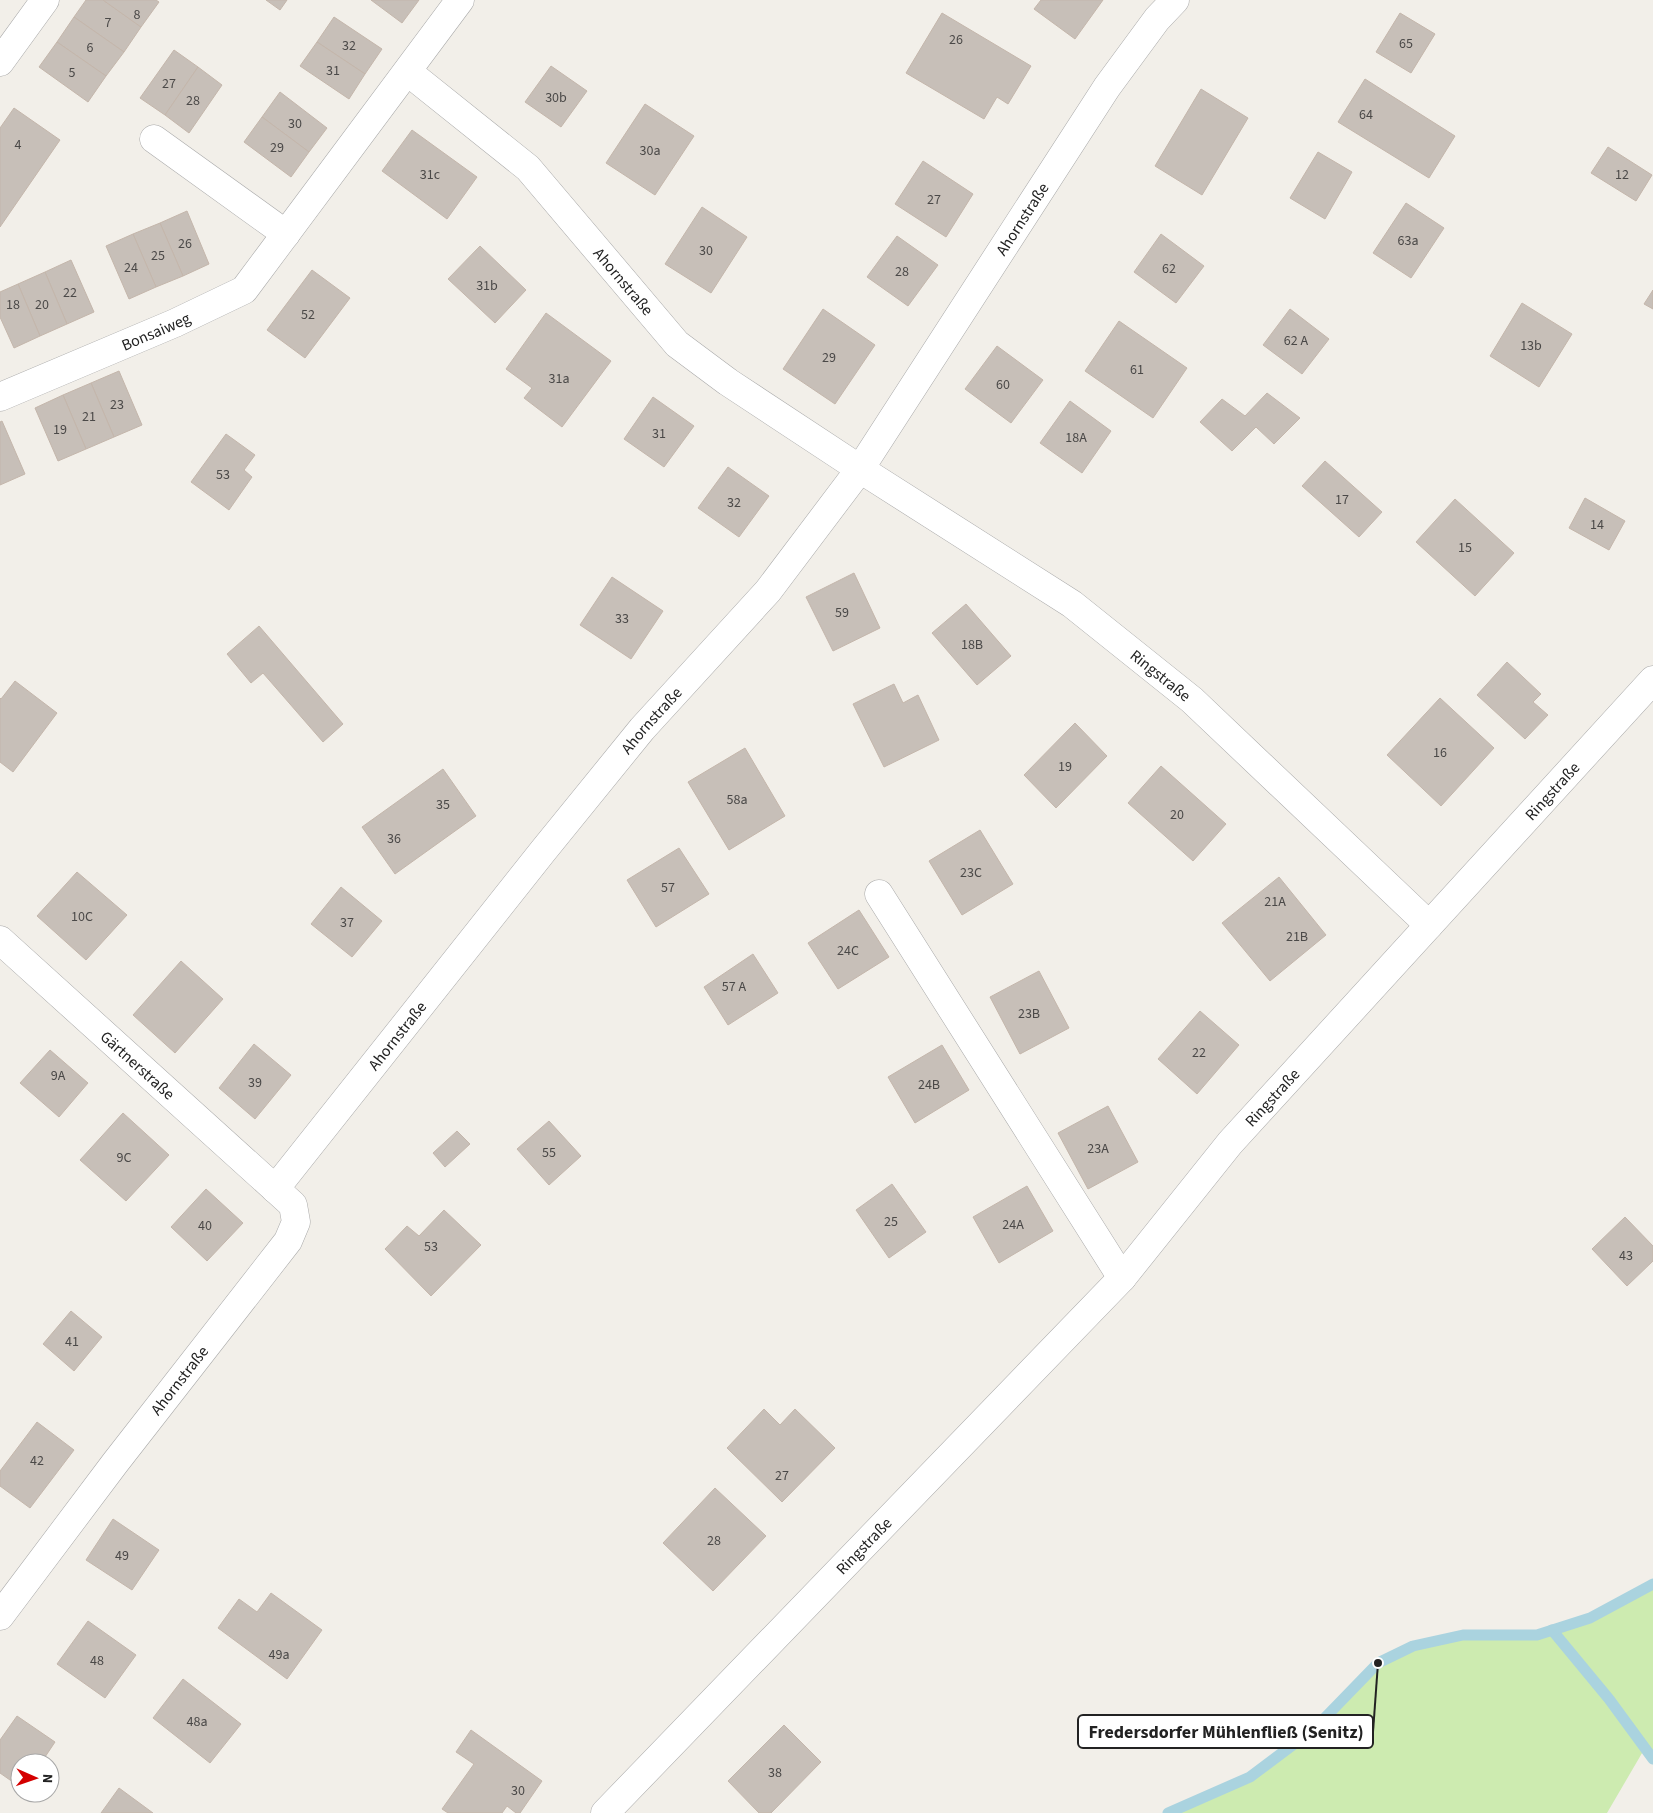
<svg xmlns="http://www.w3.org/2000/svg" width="1653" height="1813" font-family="'Source Sans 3',sans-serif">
<rect width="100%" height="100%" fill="#f2efe9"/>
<polygon fill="#cdebb0" points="1653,1584 1653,1759 1645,1748 1607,1813 1168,1813 1250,1777 1314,1729 1378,1663 1413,1646 1463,1635 1537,1635 1590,1618"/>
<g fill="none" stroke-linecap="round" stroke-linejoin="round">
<g stroke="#aad3df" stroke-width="11">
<polyline points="1552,1630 1609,1699 1653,1759"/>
<polyline points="1168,1813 1250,1777 1314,1729 1378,1663 1413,1646 1463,1635 1537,1635 1590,1618 1653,1584"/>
</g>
</g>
<g fill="#c7bfb8" stroke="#c4b6ab">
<polygon points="86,0 103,0 141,27 124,52 74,17"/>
<polygon points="103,0 156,0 159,2 141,27"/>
<polygon points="266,0 287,0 280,10"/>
<polygon points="371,0 419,0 402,23"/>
<polygon points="1041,0 1103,0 1075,39 1034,9"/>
<polygon points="942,13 1031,66 1008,104 997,97 984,119 906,73"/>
<polygon points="1400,13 1435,34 1411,73 1376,52"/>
<polygon points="74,17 124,52 106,76 57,42"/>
<polygon points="334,17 382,49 365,74 317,42"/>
<polygon points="57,42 106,76 88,102 39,67"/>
<polygon points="317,42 365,74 349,99 300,66"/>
<polygon points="174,50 198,67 165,115 140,98"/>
<polygon points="551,66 587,91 561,127 525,102"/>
<polygon points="198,67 222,85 189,133 165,115"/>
<polygon points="1365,79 1455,136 1429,178 1338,122"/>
<polygon points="1201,89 1248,118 1202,195 1155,166"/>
<polygon points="280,92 327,128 309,152 262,117"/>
<polygon points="645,104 694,136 655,195 606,163"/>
<polygon points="14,108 60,140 0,227 0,128"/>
<polygon points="262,117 309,152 291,177 244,142"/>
<polygon points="412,130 477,177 447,219 382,171"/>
<polygon points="1608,147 1652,175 1636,201 1591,173"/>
<polygon points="1318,152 1352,172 1325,219 1290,198"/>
<polygon points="923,161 973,194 946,237 895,204"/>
<polygon points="1406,203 1444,228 1411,278 1373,253"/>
<polygon points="702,207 747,237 711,293 665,264"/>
<polygon points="187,211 209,264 183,276 160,223"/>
<polygon points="160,223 183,276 156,287 133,234"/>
<polygon points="133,234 156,287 129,299 106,246"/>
<polygon points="1161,234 1204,266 1176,303 1134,272"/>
<polygon points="897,236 938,265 908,306 867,277"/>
<polygon points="480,246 526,290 495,323 448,279"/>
<polygon points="71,260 94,312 67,324 45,272"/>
<polygon points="312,270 350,298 305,358 267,330"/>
<polygon points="45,272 67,324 40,336 18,284"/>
<polygon points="18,284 40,336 14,348 0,317 0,292"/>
<polygon points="1653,290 1653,309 1644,304"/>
<polygon points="1522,303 1572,334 1539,387 1490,356"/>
<polygon points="823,309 875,345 835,404 783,369"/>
<polygon points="1290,309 1329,339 1302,374 1263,345"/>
<polygon points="546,313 611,361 562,427 524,398 532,388 506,369"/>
<polygon points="1119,321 1187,368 1153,418 1085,371"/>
<polygon points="997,346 1043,380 1011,423 965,389"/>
<polygon points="119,371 142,425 114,437 91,383"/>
<polygon points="91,383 114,437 86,449 63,395"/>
<polygon points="1267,393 1300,418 1274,444 1256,427 1232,451 1200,422 1222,399 1245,416"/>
<polygon points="63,395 86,449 58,461 35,408"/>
<polygon points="653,397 694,426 664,467 624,439"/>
<polygon points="1070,401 1111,431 1082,473 1040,443"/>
<polygon points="2,421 25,474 0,485 0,422"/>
<polygon points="226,434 255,455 244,470 252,477 229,510 191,482"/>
<polygon points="1325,461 1382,512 1359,537 1302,486"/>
<polygon points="728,467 769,496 739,537 698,508"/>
<polygon points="1585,498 1625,521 1609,550 1569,528"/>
<polygon points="1455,499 1514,553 1475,596 1416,542"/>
<polygon points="854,573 880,628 833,651 806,597"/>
<polygon points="612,577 663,611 631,659 580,625"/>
<polygon points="966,604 1011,656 977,685 932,633"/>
<polygon points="259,626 343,724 323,742 263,673 251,683 227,654"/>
<polygon points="1507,662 1541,694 1533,702 1548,715 1525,739 1477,695"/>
<polygon points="15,681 57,713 13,772 0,762 0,698 1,699"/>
<polygon points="894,684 903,703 918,695 939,740 884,767 853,704"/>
<polygon points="1440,698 1494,748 1441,806 1387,755"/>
<polygon points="1075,723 1107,756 1056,808 1024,775"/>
<polygon points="745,748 785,816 729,850 688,782"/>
<polygon points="1161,766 1226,824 1193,861 1128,803"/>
<polygon points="443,769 476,816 395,874 362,827"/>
<polygon points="980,830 1013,884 962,915 929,861"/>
<polygon points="679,848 709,894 656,927 627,880"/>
<polygon points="77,872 127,915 86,960 37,916"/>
<polygon points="1279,877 1326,935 1270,981 1222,923"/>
<polygon points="341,887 382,921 352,957 311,924"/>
<polygon points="859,910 889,957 838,989 808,943"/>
<polygon points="753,954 778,993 728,1025 704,987"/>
<polygon points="181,961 223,999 175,1053 133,1015"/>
<polygon points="1039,971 1069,1028 1020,1054 990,997"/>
<polygon points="1200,1011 1239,1045 1197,1094 1158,1059"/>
<polygon points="254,1044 291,1075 255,1119 219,1088"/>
<polygon points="942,1045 969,1090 915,1123 888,1077"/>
<polygon points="50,1050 88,1083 59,1117 20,1083"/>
<polygon points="1108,1106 1138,1162 1088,1189 1058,1133"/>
<polygon points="123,1113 169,1155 126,1201 80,1160"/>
<polygon points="549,1121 581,1156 549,1185 517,1149"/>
<polygon points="457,1131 470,1144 445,1167 433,1153"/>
<polygon points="892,1184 926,1232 889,1258 856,1210"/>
<polygon points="1027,1186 1053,1231 999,1263 973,1217"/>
<polygon points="206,1189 243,1223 207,1261 171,1227"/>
<polygon points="444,1210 481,1245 431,1296 385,1249 407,1226 419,1236"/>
<polygon points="1625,1217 1653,1246 1653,1261 1627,1286 1592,1249"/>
<polygon points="71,1311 102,1337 74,1371 43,1344"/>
<polygon points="764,1409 780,1425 795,1409 835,1448 782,1502 727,1448"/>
<polygon points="37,1422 74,1450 30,1508 0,1486 0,1471"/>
<polygon points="715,1488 766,1536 713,1591 663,1543"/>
<polygon points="113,1519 159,1550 132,1590 86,1560"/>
<polygon points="271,1593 322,1630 287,1679 218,1628 239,1599 257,1612"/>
<polygon points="88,1621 136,1655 105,1698 57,1664"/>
<polygon points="183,1679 241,1724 210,1763 153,1718"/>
<polygon points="17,1716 55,1742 41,1763 20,1763 20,1787 0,1773 0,1740"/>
<polygon points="784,1725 821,1762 771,1813 759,1813 728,1781"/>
<polygon points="471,1730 542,1781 520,1813 516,1813 507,1806 502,1813 448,1813 442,1809 474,1764 456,1752"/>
<polygon points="119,1788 153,1813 101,1813"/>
</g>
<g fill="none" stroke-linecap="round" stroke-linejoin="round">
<defs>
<g id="minor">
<polyline points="0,62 45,0"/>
<path id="s1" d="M 408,72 L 528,168 L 677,344 L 728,382 L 860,469 L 1072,604 L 1192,700 L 1429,925"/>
<polyline points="154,139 286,234"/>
<path id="s2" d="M 0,397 L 175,323 L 244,290 L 460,0"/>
<polyline points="879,894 1122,1278"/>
<path id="s3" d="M 0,940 L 293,1205 L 296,1222 L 288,1241 L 115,1463 L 0,1616"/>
<path id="s4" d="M 275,1189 L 543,851 L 642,729 L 768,591 L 860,469 L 1107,87 L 1157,19 L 1175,0"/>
<path id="s5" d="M 605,1813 L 1122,1278 L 1230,1143 L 1653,680"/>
</g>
</defs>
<use href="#minor" stroke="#a9a9a9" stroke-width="29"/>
<use href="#minor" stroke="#fff" stroke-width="28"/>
</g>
<g text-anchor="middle" stroke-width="5" stroke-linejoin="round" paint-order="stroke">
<g font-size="14" fill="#4b4948">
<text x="137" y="19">8</text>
<text x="108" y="27">7</text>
<text x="956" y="44">26</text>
<text x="1406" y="48">65</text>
<text x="349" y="50">32</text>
<text x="90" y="52">6</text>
<text x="333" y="75">31</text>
<text x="72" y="77">5</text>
<text x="169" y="88">27</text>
<text x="556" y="102">30b</text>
<text x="193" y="105">28</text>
<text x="1366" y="119">64</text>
<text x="295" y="128">30</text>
<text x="18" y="149">4</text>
<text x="277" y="152">29</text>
<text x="650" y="155">30a</text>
<text x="430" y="179">31c</text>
<text x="1622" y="179">12</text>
<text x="934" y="204">27</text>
<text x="1408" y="245">63a</text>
<text x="185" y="248">26</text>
<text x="706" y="255">30</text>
<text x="158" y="260">25</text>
<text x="131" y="272">24</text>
<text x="1169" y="273">62</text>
<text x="902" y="276">28</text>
<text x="487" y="290">31b</text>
<text x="70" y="297">22</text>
<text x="13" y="309">18</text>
<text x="42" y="309">20</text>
<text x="308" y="319">52</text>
<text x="1296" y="345">62 A</text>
<text x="1531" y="350">13b</text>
<text x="829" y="362">29</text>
<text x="1137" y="374">61</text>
<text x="559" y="383">31a</text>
<text x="1003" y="389">60</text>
<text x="117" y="409">23</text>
<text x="89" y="421">21</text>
<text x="60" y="434">19</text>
<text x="659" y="438">31</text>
<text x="1076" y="442">18A</text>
<text x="223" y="479">53</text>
<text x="1342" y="504">17</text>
<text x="734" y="507">32</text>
<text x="1597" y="529">14</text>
<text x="1465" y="552">15</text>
<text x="842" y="617">59</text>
<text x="622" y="623">33</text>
<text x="972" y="649">18B</text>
<text x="1440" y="757">16</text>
<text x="1065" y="771">19</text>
<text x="737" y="804">58a</text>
<text x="443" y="809">35</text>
<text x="1177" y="819">20</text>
<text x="394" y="843">36</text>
<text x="971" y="877">23C</text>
<text x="668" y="892">57</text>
<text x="1275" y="906">21A</text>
<text x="82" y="921">10C</text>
<text x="347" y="927">37</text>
<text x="1297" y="941">21B</text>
<text x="848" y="955">24C</text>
<text x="734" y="991">57 A</text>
<text x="1029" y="1018">23B</text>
<text x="1199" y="1057">22</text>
<text x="58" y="1080">9A</text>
<text x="255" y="1087">39</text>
<text x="929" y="1089">24B</text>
<text x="1098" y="1153">23A</text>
<text x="549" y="1157">55</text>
<text x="124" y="1162">9C</text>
<text x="891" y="1226">25</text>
<text x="1013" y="1229">24A</text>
<text x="205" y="1230">40</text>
<text x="431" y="1251">53</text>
<text x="1626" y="1260">43</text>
<text x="72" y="1346">41</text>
<text x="37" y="1465">42</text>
<text x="782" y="1480">27</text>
<text x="714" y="1545">28</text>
<text x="122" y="1560">49</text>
<text x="279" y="1659">49a</text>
<text x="97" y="1665">48</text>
<text x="197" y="1726">48a</text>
<text x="775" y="1777">38</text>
<text x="518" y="1795">30</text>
</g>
<g font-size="16" fill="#222" stroke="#fff">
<text dy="6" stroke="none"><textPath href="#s4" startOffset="1226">Ahornstraße</textPath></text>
<text dy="6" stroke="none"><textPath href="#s1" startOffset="302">Ahornstraße</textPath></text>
<text dy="6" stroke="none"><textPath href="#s2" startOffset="169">Bonsaiweg</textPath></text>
<text dy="6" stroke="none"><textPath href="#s1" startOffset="971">Ringstraße</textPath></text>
<text dy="6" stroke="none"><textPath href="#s4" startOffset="601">Ahornstraße</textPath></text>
<text dy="6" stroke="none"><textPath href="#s5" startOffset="1394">Ringstraße</textPath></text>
<text dy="6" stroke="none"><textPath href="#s4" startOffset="196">Ahornstraße</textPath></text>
<text dy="6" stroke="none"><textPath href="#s3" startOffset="186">Gärtnerstraße</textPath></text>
<text dy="6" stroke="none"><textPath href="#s5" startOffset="979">Ringstraße</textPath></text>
<text transform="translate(179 1380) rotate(-52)" y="6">Ahornstraße</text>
<text dy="6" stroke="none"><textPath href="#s5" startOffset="372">Ringstraße</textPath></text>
</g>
</g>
<path fill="none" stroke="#222" stroke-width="2" d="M1378 1663L1373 1732"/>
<circle fill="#222" stroke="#fff" stroke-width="2" cx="1378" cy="1663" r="5"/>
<rect fill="#fff" stroke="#222" stroke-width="2" x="1078" y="1715" width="295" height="33" rx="5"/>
<g font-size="18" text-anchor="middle" font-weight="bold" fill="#222">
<text x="1226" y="1738">Fredersdorfer Mühlenfließ (Senitz)</text>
</g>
<g transform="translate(35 1778) rotate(92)"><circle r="24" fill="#ffffff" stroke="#a7a7a7"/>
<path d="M0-4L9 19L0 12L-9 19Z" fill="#d40000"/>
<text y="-8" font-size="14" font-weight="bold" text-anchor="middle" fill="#222222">N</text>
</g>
</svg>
